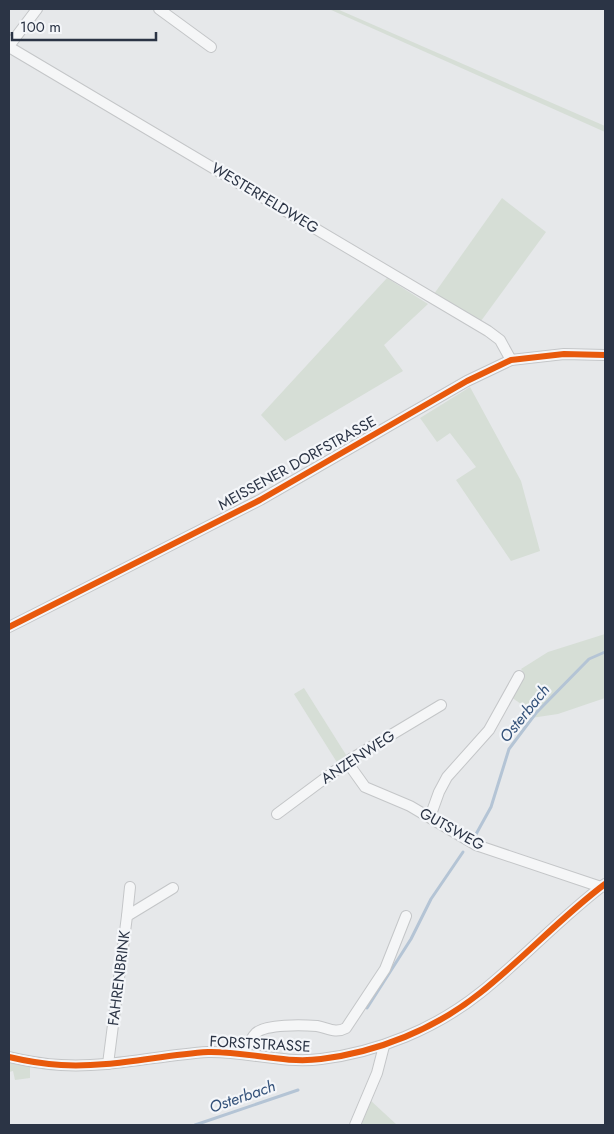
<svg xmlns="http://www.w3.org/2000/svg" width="614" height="1134" font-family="Jost,sans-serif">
<rect width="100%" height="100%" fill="#e6e8ea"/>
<g fill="#d6ded6">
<polygon points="329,9 337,9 605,126 605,132"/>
<polygon points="502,198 546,232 481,321 434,294"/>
<polygon points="387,278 428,304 384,345 403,371 285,441 261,415"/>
<polygon points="470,387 521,481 540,551 511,561 456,480 476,467 450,433 437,442 420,418"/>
<polygon points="605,634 605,698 558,714 531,718 534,713 511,697 524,673 521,669 548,652"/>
<polygon points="304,688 348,758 338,764 294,694"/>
<polygon points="9,1061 30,1066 30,1078 15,1080 13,1071 9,1072"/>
<polygon points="370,1100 397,1125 359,1125"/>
</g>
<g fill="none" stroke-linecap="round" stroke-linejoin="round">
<g stroke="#b4c4d5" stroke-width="3">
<polyline points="475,836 491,807 509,749 536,713 589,659 605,652"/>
<polyline points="367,1008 411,939 431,899 463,852"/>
<polyline points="195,1125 298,1090"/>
</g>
<defs>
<g id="minor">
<polyline points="159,9 211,47"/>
<polyline points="9,46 37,9"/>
<polyline points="9,47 488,331 500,340 511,360"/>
<polyline points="9,627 260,500 467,381 511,360 564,354 605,355"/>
<polyline points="351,759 350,766 365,787 410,806 476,845 601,887"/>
<polyline points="277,814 351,759 441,705"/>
<polyline points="430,817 439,792 447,777 489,730 519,676"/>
<polyline points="127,916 130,887"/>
<path d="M 244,1054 C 247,1047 250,1039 256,1033 C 266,1024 302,1025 317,1026 C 328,1028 335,1034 346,1028 L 385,969 L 406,916"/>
<path d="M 9,1057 C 26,1061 43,1064 61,1065 C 110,1068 159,1055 208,1052 C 246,1051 283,1064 321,1059 C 378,1052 435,1029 480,993 C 523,959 561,917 605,884"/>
<polyline points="108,1064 127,916 173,888"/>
<polyline points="355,1125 377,1073 384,1046"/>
</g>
</defs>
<use href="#minor" stroke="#c4c6c8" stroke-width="12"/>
<use href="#minor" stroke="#f5f6f7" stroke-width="10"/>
<defs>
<g id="cycleway">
<polyline points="9,627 260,500 467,381 511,360 564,354 605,355"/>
<path d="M 9,1057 C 26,1061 43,1064 61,1065 C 110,1068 159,1055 208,1052 C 246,1051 283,1064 321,1059 C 378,1052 435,1029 480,993 C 523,959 561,917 605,884"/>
</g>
</defs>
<use href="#cycleway" stroke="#f4f6f9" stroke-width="9"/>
<use href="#cycleway" stroke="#e8590c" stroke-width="6"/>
</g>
<g text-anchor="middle" stroke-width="4.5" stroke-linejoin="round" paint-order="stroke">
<g font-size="15" fill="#2b3445" stroke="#f4f6f9">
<text transform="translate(265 198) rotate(31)" y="5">WESTERFELDWEG</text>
<text transform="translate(297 463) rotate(-29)" y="5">MEISSENER DORFSTRASSE</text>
<text transform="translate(358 757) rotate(-33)" y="5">ANZENWEG</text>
<text transform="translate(452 829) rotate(29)" y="5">GUTSWEG</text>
<text transform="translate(119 978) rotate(-83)" y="5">FAHRENBRINK</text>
<text transform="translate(260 1044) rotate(3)" y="5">FORSTSTRASSE</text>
</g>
<g font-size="16" font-style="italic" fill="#34527a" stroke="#f4f6f9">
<text transform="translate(524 713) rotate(-51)" y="6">Osterbach</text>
<text transform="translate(242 1096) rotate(-19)" y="6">Osterbach</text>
</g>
</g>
<rect width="614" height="1134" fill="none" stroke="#2b3445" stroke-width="20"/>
<path d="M12 32v8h144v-8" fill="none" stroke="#2b3445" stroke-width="2.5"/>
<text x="20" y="32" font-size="15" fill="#2b3445" stroke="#f4f6f9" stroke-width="4" paint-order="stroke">100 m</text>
</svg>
